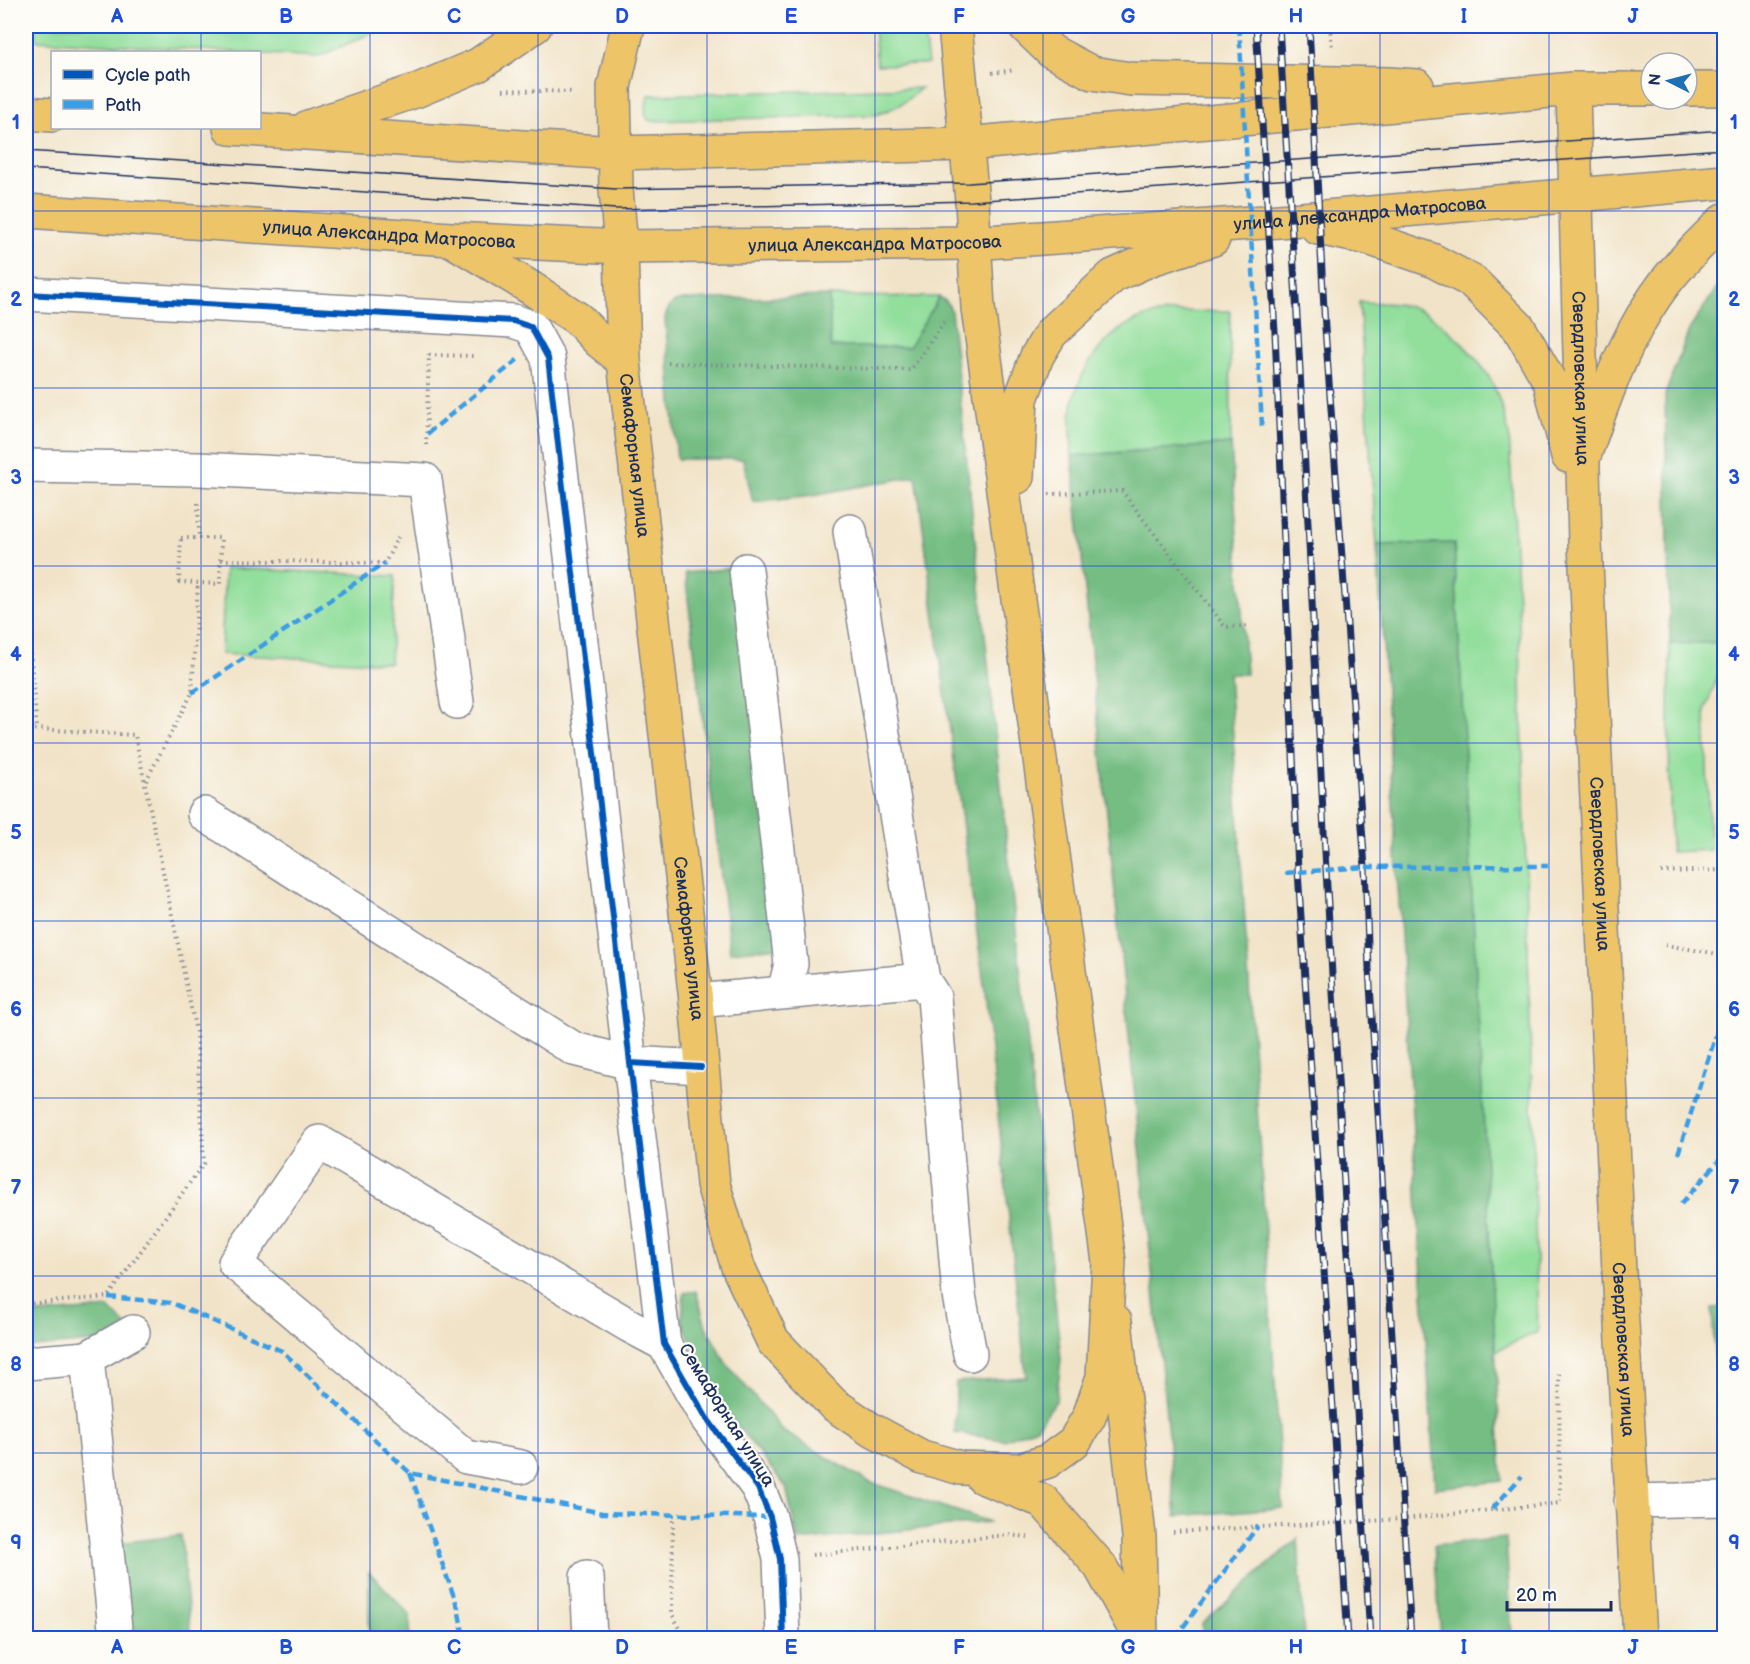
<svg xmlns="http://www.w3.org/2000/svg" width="1750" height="1664" font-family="'Balsamiq Sans',sans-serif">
<rect width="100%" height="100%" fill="#fdfcf7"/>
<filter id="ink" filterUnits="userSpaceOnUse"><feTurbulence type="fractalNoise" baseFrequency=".0167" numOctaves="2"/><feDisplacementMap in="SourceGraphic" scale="12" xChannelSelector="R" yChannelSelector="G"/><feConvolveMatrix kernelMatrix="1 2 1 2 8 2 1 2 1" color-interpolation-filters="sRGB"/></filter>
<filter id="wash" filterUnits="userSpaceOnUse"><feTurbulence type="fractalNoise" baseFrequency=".008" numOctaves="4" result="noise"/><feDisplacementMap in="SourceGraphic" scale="24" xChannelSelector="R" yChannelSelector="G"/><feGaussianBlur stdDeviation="1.35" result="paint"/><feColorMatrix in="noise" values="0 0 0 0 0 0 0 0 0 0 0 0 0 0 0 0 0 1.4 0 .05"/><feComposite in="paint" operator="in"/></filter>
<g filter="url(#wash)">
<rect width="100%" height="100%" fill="#f1e3c7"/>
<g fill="#92de9b" stroke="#56867c" stroke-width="1.5">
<polygon points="37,26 130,26 160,28 166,26 387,26 318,57 35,40"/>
<polygon points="874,26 923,26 928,64 877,65"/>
<path d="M 921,88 C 907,102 894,109 875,115 L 651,121 L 648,120 L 645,114 L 648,95 Z"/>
<polygon points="829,296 939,297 910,347 830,347"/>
<path d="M 1359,302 C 1378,303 1401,302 1419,310 C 1442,319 1480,360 1492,382 C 1500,398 1505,416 1509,435 L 1520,641 L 1538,1332 L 1495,1351 L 1454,543 L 1377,545 Z"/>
<path d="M 1230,311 L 1231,444 L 1072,456 C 1072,438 1069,418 1073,401 C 1082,365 1107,331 1142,318 C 1168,309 1202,312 1230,311 Z"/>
<polygon points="225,568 395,576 390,663 221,654"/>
<polygon points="1724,642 1724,660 1705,710 1710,850 1671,852 1669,737 1670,644"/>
</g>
<g fill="#75bd83" stroke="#487670" stroke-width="1.5">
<polygon points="1724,277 1724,642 1670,644 1665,395 1689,330"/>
<path d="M 829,296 L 831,347 L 909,347 L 939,297 L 947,302 L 951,311 L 1061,1359 L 1056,1401 L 1037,1427 L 1004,1440 L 955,1433 L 956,1382 L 1026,1377 L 985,993 L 916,476 L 813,495 L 753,502 L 743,459 L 677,459 L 665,318 C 668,307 671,302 682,300 Z"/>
<polygon points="1231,444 1246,674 1229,674 1283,1508 1176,1516 1072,456"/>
<polygon points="1454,543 1502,1481 1435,1488 1377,545"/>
<polygon points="734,568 779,947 730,952 685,573"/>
<polygon points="696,1291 706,1327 726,1363 784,1432 869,1482 990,1522 798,1541 786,1487 721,1405 689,1338 682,1320 684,1293"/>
<polygon points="1724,1307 1724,1459 1721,1460 1712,1308"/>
<polygon points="109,1308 127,1326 104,1341 26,1348 26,1315"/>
<polygon points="181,1535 191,1638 128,1638 119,1543"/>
<polygon points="1298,1538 1304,1638 1203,1638 1202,1624"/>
<polygon points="1506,1538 1512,1638 1441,1638 1434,1545"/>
<polygon points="369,1572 410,1615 410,1638 369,1638"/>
</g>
</g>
<g filter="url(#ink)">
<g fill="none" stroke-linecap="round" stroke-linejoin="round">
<defs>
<g id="minor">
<polyline points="26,294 513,321 531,327 548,358 630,1063 701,1067"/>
<polyline points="26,466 198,469 425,480 457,702"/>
<polyline points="746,570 791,964 784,992"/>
<polyline points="204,814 574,1049 630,1063 664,1344 706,1417 758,1488 770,1517 780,1559 783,1638"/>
<polyline points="923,980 934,997 959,1295 970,1354"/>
<polyline points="696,1001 923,980 850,531"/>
<polyline points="26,1363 87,1358"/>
<polyline points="521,1467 466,1457 235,1263 319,1142 630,1326 664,1344"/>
<polyline points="1631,1501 1724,1499"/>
<polyline points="587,1577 590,1638"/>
<polyline points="116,1638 87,1358 133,1332"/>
</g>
<g id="major">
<polyline points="1573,89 1651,89"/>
<polyline points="1687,89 1724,89"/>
<polyline points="1576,195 1724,182"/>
<path d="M 1583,459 C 1606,392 1630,320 1679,266 C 1693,250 1709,235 1724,220"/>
<polyline points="1115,1321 1139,1536 1141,1638"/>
</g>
<g id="highway">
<path id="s1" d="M 628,26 L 614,87 L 616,189 L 621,247 L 624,361 L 696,1001 L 713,1184 L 738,1267 L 773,1341 L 833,1404 L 870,1429 L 922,1457 L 961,1468 L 1020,1470 L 1048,1461 L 1074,1442 L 1089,1417 L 1103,1377 L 1109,1262 L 978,308 L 972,201 L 955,26"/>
<polyline points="1025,26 1051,51 1092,73 1131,79 1389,84 1417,86"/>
<polyline points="26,113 52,115"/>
<polyline points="308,127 418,90 478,65 535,26"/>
<path id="s2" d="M 230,128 L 616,153 L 965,144 L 1573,89 L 1585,543 L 1619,1271 L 1640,1638"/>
<path id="s3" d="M 26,211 L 451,239 L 621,247 L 973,243 L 1279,221 L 1576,195"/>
<polyline points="1318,228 1368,238 1432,260 1473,282 1519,328 1550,382 1568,456"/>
<polyline points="455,242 531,288 578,319 600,342 624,361"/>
<polyline points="1017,477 1021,399 1037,356 1051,333 1113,276 1151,259 1213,239"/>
<polyline points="982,1477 1043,1501 1100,1566 1140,1638"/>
</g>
</defs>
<use href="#minor" stroke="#868992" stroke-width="36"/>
<use href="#major" stroke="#868992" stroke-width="36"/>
<use href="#highway" stroke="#868992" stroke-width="36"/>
<g stroke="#868992" stroke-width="4" stroke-dasharray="1.5 4.5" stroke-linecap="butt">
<polyline points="1330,26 1332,48"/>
<polyline points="992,73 1015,70"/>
<polyline points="503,90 575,92"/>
<polyline points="429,355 476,356"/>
<polyline points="668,363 911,370 944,322"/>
<polyline points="426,445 429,355 427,351"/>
<polyline points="1049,494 1122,491 1225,627 1251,626"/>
<polyline points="198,503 199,538"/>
<polygon points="181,538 221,538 220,584 179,582"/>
<polyline points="221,560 385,563 398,537"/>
<polyline points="26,605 37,729 26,730"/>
<polyline points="146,781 192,693 198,583"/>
<polyline points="1661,872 1724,870"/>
<polyline points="1665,945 1724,955"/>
<polyline points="26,1304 108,1297 204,1163 196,1032 135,735 37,729"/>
<polyline points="673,1514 672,1614 685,1638"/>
<polyline points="1173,1532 1403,1519 1560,1503 1559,1371"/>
<polyline points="812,1555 1007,1535 1028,1537"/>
</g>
<use href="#minor" stroke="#fff" stroke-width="33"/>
<use href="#major" stroke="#eec469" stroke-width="33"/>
<use href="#highway" stroke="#eec469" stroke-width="33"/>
<g stroke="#1b2f5e" stroke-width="1.5">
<polyline points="26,151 616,189 969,183 1724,130"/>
<polyline points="26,169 616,209 972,201 1724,149"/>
</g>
<defs>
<g id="rail">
<polyline points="1256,26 1275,332 1298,871 1348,1638"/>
<polyline points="1279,26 1298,332 1326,870 1370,1638"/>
<polyline points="1309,26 1325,328 1365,867 1369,969 1411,1638"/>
</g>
</defs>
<use href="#rail" stroke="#1b2f5e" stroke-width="7"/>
<use href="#rail" stroke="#fdfcf7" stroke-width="4.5" stroke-dasharray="14" stroke-linecap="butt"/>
<g stroke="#3b9de6" stroke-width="4.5" stroke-dasharray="9 4.5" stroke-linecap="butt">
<polyline points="1239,26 1262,426"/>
<polyline points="427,434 521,357"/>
<polyline points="192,693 385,563"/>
<polyline points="1285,873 1365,867 1548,866"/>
<polyline points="1678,1154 1724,1010"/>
<polyline points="1681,1204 1724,1155"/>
<polyline points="108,1297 172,1303 282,1351 410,1473 602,1513 770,1517"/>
<polyline points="410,1473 458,1608 464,1638"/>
<polyline points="1492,1509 1522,1476"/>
<polyline points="1175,1638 1258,1526"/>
</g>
<defs>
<g id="cycleway">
<polyline points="26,294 513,321 531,327 548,358 630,1063 701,1067"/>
<polyline points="630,1063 664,1344 706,1417 758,1488 770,1517 780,1559 783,1638"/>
</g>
</defs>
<use href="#cycleway" stroke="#fdfcf7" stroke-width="10"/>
<use href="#cycleway" stroke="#0057b8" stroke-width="6"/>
</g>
</g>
<path fill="none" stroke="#1d4ed8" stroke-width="1.5" stroke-opacity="0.55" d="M 201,26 L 201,52M 370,26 L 370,1638M 538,26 L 538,1638M 707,26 L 707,1638M 875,26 L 875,1638M 1043,26 L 1043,1638M 1212,26 L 1212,1638M 1380,26 L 1380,1638M 1549,26 L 1549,1638M 201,128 L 201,1638M 26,211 L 1724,211M 26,388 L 1724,388M 26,566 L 1724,566M 26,743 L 1724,743M 26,921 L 1724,921M 26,1098 L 1724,1098M 26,1276 L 1724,1276M 26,1453 L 1724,1453"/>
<g text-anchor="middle" stroke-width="4.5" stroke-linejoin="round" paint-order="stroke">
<g font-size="18" fill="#1b2f5e" stroke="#fdfcf7">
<text dy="6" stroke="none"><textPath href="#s3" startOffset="1336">улица Александра Матросова</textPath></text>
<text dy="6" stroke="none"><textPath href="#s3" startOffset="364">улица Александра Матросова</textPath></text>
<text dy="6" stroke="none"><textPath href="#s3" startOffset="850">улица Александра Матросова</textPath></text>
<text dy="6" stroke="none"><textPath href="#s2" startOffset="1636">Свердловская улица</textPath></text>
<text dy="6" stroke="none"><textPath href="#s1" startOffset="432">Семафорная улица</textPath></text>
<text dy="6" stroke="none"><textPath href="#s2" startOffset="2122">Свердловская улица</textPath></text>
<text dy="6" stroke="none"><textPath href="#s1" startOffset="918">Семафорная улица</textPath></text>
<text dy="6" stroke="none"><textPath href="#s2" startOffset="2608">Свердловская улица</textPath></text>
<text transform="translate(727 1415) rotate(58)" y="6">Семафорная улица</text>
</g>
</g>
<rect width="1750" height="1664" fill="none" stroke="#fdfcf7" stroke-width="66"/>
<rect x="51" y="51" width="210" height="78" fill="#fdfcf7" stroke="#a3aaba" stroke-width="1.5"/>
<rect x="63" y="70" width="30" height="9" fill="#0057b8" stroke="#a3aaba" stroke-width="1.5"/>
<text x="105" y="81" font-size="18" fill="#1b2f5e">Cycle path</text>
<rect x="63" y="100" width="30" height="9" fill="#3b9de6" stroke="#a3aaba" stroke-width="1.5"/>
<text x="105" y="111" font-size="18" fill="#1b2f5e">Path</text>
<g transform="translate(1669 81) rotate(276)"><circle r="28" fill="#fdfcf7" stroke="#a3aaba" stroke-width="1.5"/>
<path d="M0-4.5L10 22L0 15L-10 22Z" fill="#1f6fb2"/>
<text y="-9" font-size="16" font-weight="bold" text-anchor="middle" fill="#1b2f5e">N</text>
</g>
<path d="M1507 1601v9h104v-9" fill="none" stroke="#1b2f5e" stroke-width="3"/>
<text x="1516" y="1601" font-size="18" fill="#1b2f5e" stroke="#fdfcf7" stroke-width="4.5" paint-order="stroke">20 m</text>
<rect x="33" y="33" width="1684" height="1598" fill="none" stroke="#1d4ed8" stroke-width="2"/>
<g font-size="20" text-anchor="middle" font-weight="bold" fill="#1d4ed8">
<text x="117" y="23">A</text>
<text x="286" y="23">B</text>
<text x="454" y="23">C</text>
<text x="622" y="23">D</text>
<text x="791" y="23">E</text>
<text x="959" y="23">F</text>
<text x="1128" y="23">G</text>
<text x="1296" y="23">H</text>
<text x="1464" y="23">I</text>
<text x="1633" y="23">J</text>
<text x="16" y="129">1</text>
<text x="1734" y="129">1</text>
<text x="16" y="306">2</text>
<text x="1734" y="306">2</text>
<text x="16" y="484">3</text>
<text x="1734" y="484">3</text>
<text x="16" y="661">4</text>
<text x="1734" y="661">4</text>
<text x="16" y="839">5</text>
<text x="1734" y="839">5</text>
<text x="16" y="1016">6</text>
<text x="1734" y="1016">6</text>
<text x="16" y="1194">7</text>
<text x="1734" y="1194">7</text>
<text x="16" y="1371">8</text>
<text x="1734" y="1371">8</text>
<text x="16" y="1549">9</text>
<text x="1734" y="1549">9</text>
<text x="117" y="1654">A</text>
<text x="286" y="1654">B</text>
<text x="454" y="1654">C</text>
<text x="622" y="1654">D</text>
<text x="791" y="1654">E</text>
<text x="959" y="1654">F</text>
<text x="1128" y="1654">G</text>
<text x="1296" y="1654">H</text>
<text x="1464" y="1654">I</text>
<text x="1633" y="1654">J</text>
</g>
</svg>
